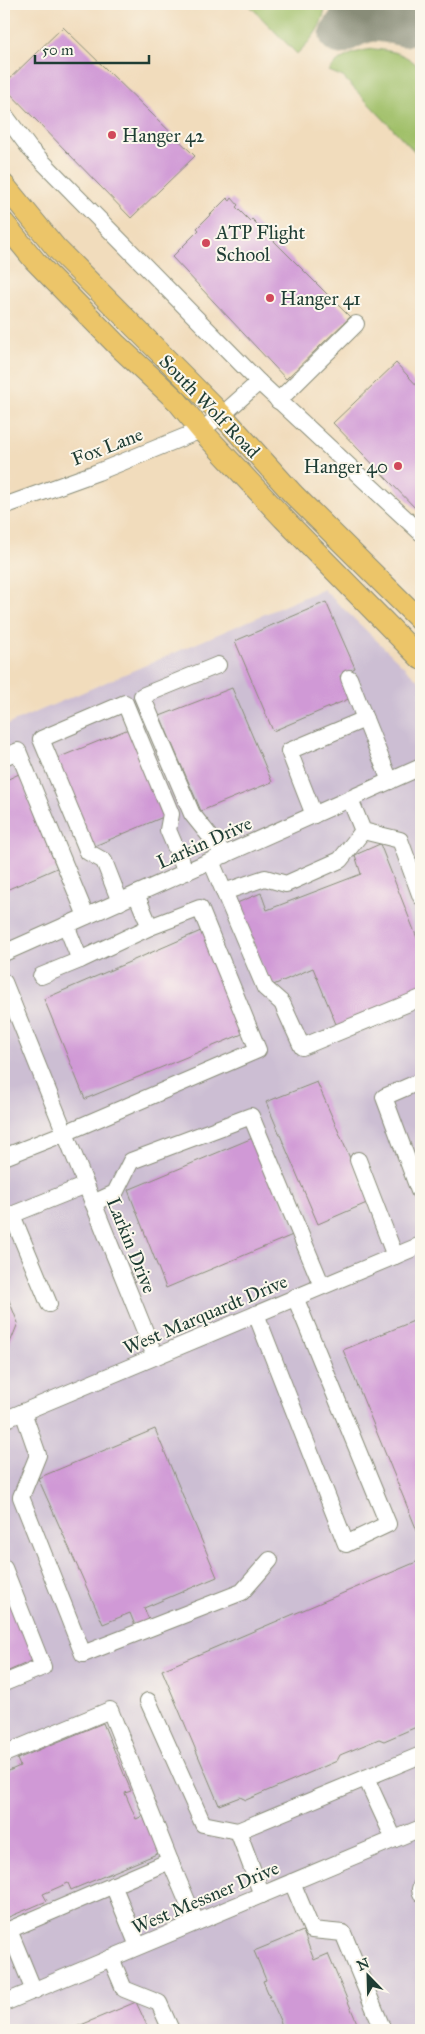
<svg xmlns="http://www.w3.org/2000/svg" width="425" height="2034" font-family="'IM FELL Great Primer',serif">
<rect width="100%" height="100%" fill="#fbf7ec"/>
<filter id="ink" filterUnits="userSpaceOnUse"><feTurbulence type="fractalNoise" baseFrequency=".02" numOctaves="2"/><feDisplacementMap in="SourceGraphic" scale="10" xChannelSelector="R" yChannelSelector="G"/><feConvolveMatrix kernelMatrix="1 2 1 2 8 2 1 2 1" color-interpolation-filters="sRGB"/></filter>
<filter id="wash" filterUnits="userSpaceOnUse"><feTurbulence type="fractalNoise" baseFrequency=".0096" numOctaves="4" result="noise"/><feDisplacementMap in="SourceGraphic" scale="20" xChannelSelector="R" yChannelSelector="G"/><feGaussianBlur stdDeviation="1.12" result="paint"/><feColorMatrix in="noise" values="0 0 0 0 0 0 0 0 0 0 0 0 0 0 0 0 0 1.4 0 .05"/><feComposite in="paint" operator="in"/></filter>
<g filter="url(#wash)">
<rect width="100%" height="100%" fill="#f1dcbc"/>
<polygon fill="#ccbed3" points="323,589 421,683 421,2030 4,2030 4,726"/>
<g fill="#a0c069" stroke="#607e4e">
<path d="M 248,4 L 326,4 C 322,27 314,37 297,54 Z"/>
<path d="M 374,49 C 394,51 407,54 421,69 L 421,158 L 343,77 L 329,71 C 340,56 356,51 374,49 Z"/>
</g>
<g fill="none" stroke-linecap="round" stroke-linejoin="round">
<path stroke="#888c78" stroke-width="41" d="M 356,4 L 352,16 L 340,34 C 369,18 373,19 404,26"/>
</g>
<g id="blocks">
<g fill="#d099d6">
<polygon points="63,27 195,156 131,218 4,87 4,84"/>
<polygon points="227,198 230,201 232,198 238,205 236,207 250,221 252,219 350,317 286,379 172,257 199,230 197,228"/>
<polygon points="396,363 421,390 421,509 418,511 333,423"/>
<polygon points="326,602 355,668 340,676 351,698 273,731 235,641"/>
<polygon points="232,688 272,782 201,811 160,716"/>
<polygon points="131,728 168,815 92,847 55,759"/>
<polygon points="19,774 57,868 4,891 4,781"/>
<polygon points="380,844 421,948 421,995 338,1029 313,968 271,986 237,903 261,893 267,910 361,874 355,855"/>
<polygon points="203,930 247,1032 85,1099 44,999"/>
<polygon points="317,1082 369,1202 318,1224 266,1102"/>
<polygon points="255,1137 295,1234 166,1288 128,1190"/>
<polygon points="4,1288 18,1323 4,1358"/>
<polygon points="421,1318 421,1532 418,1533 343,1350"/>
<polygon points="155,1429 217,1577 144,1608 150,1622 136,1628 130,1613 103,1624 38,1478"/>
<polygon points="421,1560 421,1725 384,1741 379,1739 340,1755 337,1761 246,1800 240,1797 219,1805 162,1670"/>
<polygon points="4,1582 36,1659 4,1673"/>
<polygon points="103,1723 131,1791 125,1793 136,1819 143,1816 159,1853 71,1890 68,1883 43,1894 47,1901 4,1919 4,1773 20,1766 17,1759"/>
<polygon points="303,1931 314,1960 328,1954 360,2030 284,2030 263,1981 266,1980 254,1951"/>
<polygon points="136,2002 149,2030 69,2030"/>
</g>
</g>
</g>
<g filter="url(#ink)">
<use href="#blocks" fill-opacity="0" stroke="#888c78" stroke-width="1"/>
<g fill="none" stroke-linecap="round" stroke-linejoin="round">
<defs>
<g id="minor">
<polyline points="4,114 30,149 259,382"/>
<polyline points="278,401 356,324"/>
<polyline points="4,506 98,472 201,430 222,415 259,382 421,533"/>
<polyline points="218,665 142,696 192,814 225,855"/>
<polyline points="349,678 365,719"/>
<polyline points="4,757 18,751 86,916"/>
<polyline points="350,799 363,831 400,840 421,897"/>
<polyline points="314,815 289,751 365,719 390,781"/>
<polyline points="211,861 265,988 282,1003 302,1047 421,998"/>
<polyline points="224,892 265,878 286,884 340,860 363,831"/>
<polyline points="120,902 104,861 88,852 41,739 125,703 171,814 168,830 186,872"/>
<polyline points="66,925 80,960 150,927"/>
<polyline points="4,953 421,767"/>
<polyline points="41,976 80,960"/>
<polyline points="4,982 155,1356"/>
<polyline points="421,1081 384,1097 419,1191 421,1192"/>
<polyline points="4,1157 65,1133 258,1050 200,908 150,927 136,894"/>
<polyline points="358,1160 395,1256"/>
<polyline points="93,1203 115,1193 131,1161 251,1116 322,1286"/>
<polyline points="12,1215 49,1304"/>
<polyline points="4,1218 86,1185"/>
<polyline points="256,1314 346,1544 388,1524 295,1297"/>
<polyline points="23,1412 38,1455 21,1497 83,1654 242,1592 270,1560"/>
<polyline points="4,1420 421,1245"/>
<polyline points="4,1568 43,1667 4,1683"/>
<polyline points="148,1701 203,1824 238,1831"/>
<polyline points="4,1754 110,1710 170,1861"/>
<polyline points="366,1778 394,1839"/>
<polyline points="292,1882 312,1930 343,1933 383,2030"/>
<polyline points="113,1885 138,1946"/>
<polyline points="421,1886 420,1889 421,1893"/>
<polyline points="262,1895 238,1831 421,1755"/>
<polyline points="9,1930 34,1991"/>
<polyline points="4,1932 170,1861 196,1922"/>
<polyline points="111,1958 124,1989 159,2003 171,2030"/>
<polyline points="4,2003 421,1828"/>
</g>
<g id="major">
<polyline points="4,185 56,248 222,415 293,494 421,621"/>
<polyline points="4,223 35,261 117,345 177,401 201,430 283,518 421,659"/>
</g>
</defs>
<use href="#minor" stroke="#888c78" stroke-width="18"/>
<use href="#major" stroke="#888c78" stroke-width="23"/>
<use href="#minor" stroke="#fff" stroke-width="16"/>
<use href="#major" stroke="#ecc569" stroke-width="21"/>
</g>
</g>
<g fill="#d1495b" stroke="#fbf7ec" stroke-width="2">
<circle cx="112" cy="135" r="5"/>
<circle cx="206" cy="243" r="5"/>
<circle cx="270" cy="298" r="5"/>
<circle cx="398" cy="466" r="5"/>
</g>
<g text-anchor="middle" stroke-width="4" stroke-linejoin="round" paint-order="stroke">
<g font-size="19" fill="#1f3d34" stroke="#fbf7ec" text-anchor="start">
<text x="122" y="142">Hanger 42</text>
<text x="216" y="239">ATP Flight<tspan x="216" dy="22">School</tspan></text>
<text x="280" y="305">Hanger 41</text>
<text x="388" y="473" text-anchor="end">Hanger 40</text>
</g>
<g font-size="19" fill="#1f3d34" stroke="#fbf7ec">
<text transform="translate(210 406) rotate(46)" y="7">South Wolf Road</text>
<text transform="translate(107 446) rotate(-21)" y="7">Fox Lane</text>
<text transform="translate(204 842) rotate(-24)" y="7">Larkin Drive</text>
<text transform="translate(132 1245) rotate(68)" y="7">Larkin Drive</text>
<text transform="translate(205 1314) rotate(-23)" y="7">West Marquardt Drive</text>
<text transform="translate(205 1897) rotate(-23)" y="7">West Messner Drive</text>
</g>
</g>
<rect width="425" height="2034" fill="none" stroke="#fbf7ec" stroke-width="20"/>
<g transform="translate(368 1976) rotate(337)" stroke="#fbf7ec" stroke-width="4" paint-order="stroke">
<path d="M0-4L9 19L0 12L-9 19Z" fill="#1f3d34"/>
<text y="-8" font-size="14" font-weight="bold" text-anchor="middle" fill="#1f3d34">N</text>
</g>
<path d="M35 55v8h114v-8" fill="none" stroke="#1f3d34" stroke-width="2.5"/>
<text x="42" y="55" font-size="15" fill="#1f3d34" stroke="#fbf7ec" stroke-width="4" paint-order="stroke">50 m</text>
</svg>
